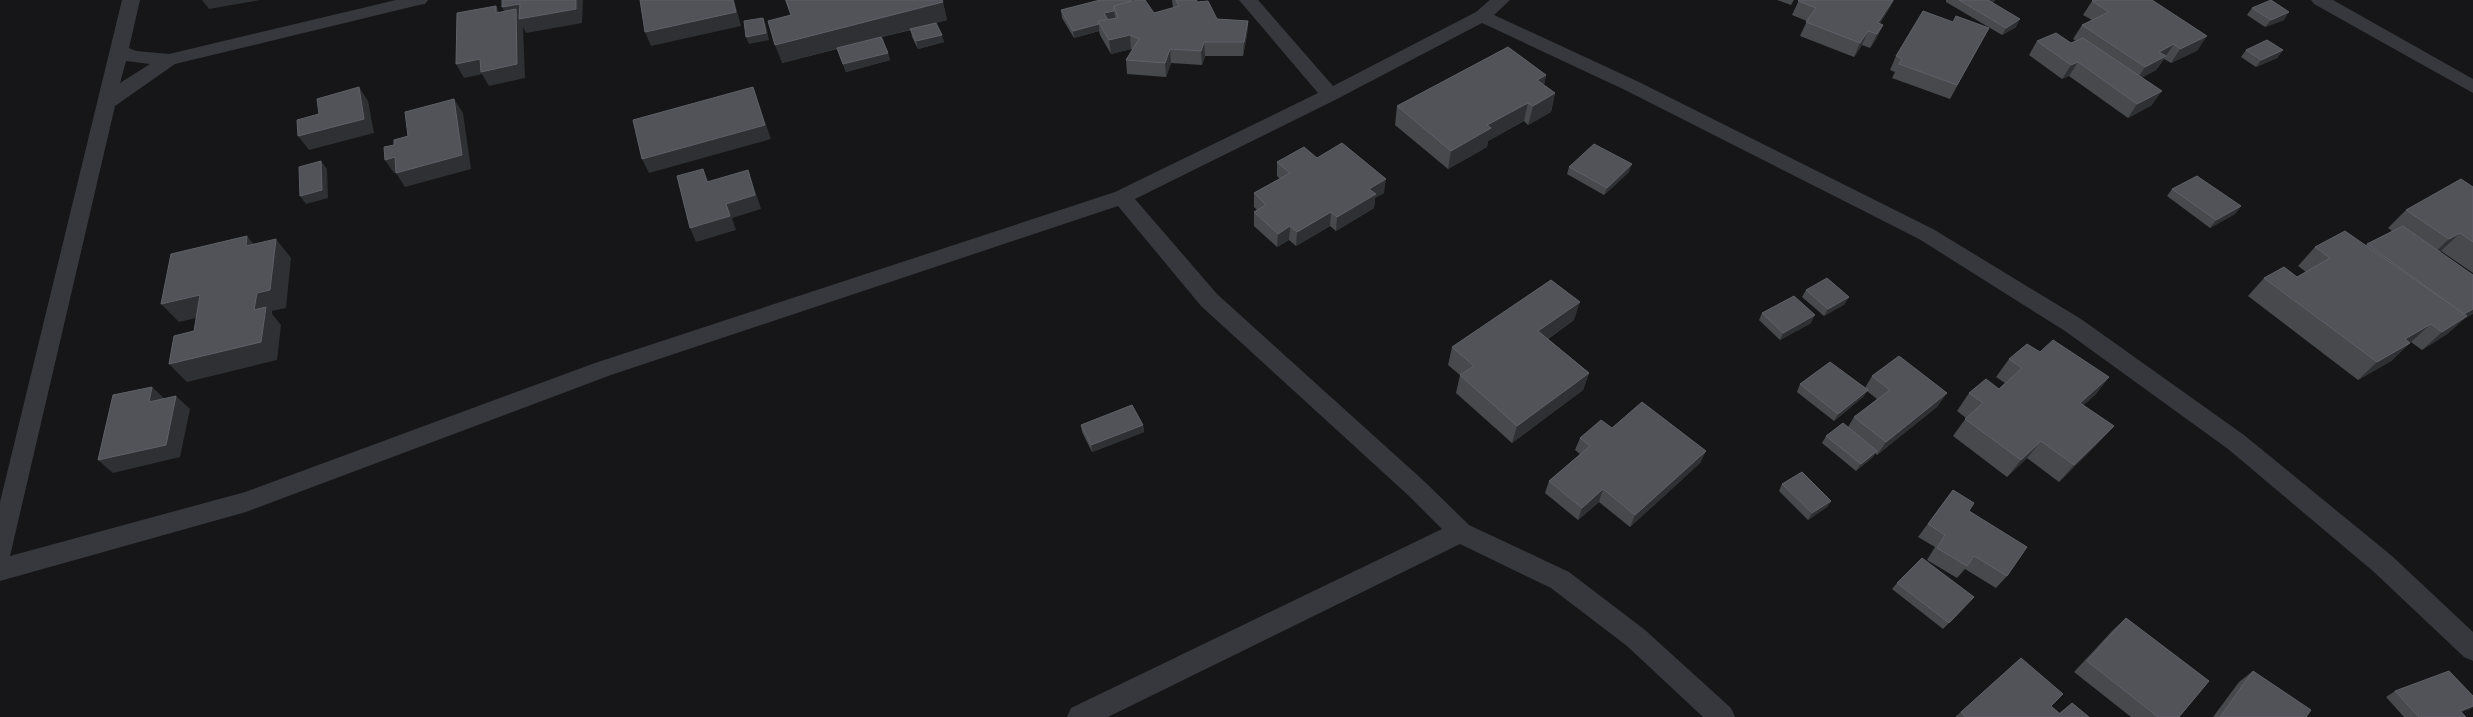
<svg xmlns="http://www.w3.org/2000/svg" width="2473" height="717" font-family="Manrope,sans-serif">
<rect width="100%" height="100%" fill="#161618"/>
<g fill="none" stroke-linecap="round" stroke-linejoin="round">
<g fill="#37383d" fill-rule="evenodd">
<path d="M 122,0 L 140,0 L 129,48 L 136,51 L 169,54 L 396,0 L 428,0 L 425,4 L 419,5 L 175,64 L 115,106 L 10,556 L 245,492 L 595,363 L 1115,192 L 1318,93 L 1239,0 L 1258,0 L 1333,86 L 1476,12 L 1490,0 L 1510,0 L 1494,15 L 1639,82 L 1933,229 L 2081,319 L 2244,435 L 2392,556 L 2473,632 L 2473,661 L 2464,657 L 2374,572 L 2228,449 L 2065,331 L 1919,239 L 1625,90 L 1482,23 L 1337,99 L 1135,199 L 1217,294 L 1425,482 L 1469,525 L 1569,572 L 1645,630 L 1731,708 L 1735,717 L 1703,717 L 1627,646 L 1551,588 L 1460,544 L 1108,717 L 1067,717 L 1071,708 L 1442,529 L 1409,496 L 1201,306 L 1118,206 L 611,375 L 246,512 L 0,581 L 0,502 ZM 126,61 L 150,64 L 120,83 Z"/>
<polygon points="2311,0 2333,0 2473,79 2473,93 2314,4"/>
</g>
</g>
<g fill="#47494d">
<polygon points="785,0 942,0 947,20 936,23 944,42 918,49 912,37 911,30 882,37 888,53 890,60 846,72 837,49 782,63 791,16"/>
<polygon points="1172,0 1196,0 1198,2 1217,19 1248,21 1247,35 1243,56 1205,56 1202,65 1171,63 1166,77 1127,74 1126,60 1133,50 1131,49 1111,54 1100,35 1099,31 1074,38 1062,18 1061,10 1132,1 1154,13 1173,8"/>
<polygon points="1777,0 1794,0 1791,5"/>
<polygon points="1799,0 1894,0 1889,9 1880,23 1883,25 1876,39 1870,48 1862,45 1854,57 1800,36 1807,21 1792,15"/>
<polygon points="1946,0 1995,0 1992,3 2016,27 2002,35 1946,2"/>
<polygon points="2092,1 2198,50 2171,63 2164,59 2156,70 2142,77 2152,105 2128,118 2069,76 2062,79 2029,55 2037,41 2071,43 2076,41 2073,39 2082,25 2092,20 2083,15"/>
<polygon points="2252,8 2284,20 2265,27 2247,15"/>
<polygon points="1953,22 1989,28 1950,99 1892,78 1895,72 1890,70 1896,56"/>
<polygon points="2246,50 2283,50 2277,58 2256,67 2241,57"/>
<polygon points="1546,75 1544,85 1555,93 1551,112 1528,125 1524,121 1488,141 1487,147 1448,169 1395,125 1397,106"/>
<polygon points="1317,158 1384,193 1375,198 1374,208 1336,231 1330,226 1296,246 1289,240 1277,247 1254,226 1254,212 1257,210 1254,207 1254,193 1280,179 1277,176 1277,162"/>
<polygon points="1569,167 1629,172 1604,195 1567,174"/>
<polygon points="2473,187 2473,273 2441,251 2440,252 2464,319 2447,334 2422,350 2411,342 2391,361 2358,380 2248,296 2264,278 2297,277 2306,272 2298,266 2315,247 2366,245 2367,244 2392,231 2388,228 2406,210"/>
<polygon points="2172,189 2241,206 2235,214 2210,228 2167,196"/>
<polygon points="1806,290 1845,304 1824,316 1802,297"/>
<polygon points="1762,313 1811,323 1780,340 1759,320"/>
<polygon points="1574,320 1548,339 1589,373 1583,390 1512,443 1456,393 1460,375 1448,365 1452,347"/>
<polygon points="2040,352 2109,377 2095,395 2083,405 2114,426 2098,443 2059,482 2027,458 2007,477 1953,436 1966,418 1957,411 1969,393 1999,389 2005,383 1996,377 2009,359"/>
<polygon points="1872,376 1938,406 1877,455 1875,453 1873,457 1856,471 1822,443 1826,436 1848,427 1854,417 1877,399 1867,391 1863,397 1834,421 1797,392 1800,384 1865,388"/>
<polygon points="1081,425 1143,425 1144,432 1092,452 1082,432"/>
<polygon points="1612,428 1706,451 1700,463 1630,527 1599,502 1578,520 1545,493 1549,481 1580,454 1575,450 1580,438"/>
<polygon points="1782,484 1831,501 1827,507 1808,520 1779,491"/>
<polygon points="1953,490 1969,511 2007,576 1996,588 1965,569 1957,578 1927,560 1935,547 1918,537"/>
<polygon points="1897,583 1974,597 1943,629 1892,589"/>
<polygon points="2126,618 2179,717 2131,717 2074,672 2113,630"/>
<polygon points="2253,671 2306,717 2213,717 2239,682"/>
<polygon points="2395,691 2473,696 2473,707 2462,712 2466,717 2404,717 2386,697"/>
<polygon points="2072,703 2089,717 1955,717 1961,712 2051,706 2059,713"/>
</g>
<g fill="#2f3033">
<polygon points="202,0 260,0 209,9"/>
<polygon points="576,0 583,0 582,23 526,33 523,27 525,78 489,86 482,74 464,78 456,64 509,21 502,7 520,4"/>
<polygon points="733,0 734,0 741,26 651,46 645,32"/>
<polygon points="1893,0 1894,0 1889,9 1874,33 1878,23"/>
<polygon points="1988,0 1995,0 1994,1 1984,8"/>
<polygon points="943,2 947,20 782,63 775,45"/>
<polygon points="496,6 503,20 496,13"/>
<polygon points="1114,11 1115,18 1105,21 1104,13"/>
<polygon points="2289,12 2284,20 2265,27 2271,20"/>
<polygon points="763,18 766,25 769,40 749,44 746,37"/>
<polygon points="2020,19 2016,27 2002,35 2006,28"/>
<polygon points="1248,21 1247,35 1243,56 1244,42"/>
<polygon points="1099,24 1099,31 1074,38 1073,31"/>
<polygon points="1883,25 1876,39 1870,48 1877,34"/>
<polygon points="1868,31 1862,45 1854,57 1860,43"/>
<polygon points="942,35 944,42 918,49 916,41"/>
<polygon points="1130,35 1131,49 1111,54 1109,40"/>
<polygon points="2207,36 2198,50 2171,63 2180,49"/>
<polygon points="1204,42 1205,56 1202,65 1201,51"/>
<polygon points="2174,44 2156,70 2136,81 2145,67 2159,52"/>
<polygon points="1170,49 1171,63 1166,77 1165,63"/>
<polygon points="2283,50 2277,58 2256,67 2261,60"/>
<polygon points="888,53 890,60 846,72 843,64"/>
<polygon points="2078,62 2069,76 2062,79 2071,65"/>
<polygon points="1546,75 1542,94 1537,80"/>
<polygon points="359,87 368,101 374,133 309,150 298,136"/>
<polygon points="753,87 771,139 649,173 642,159"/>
<polygon points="2162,91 2152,105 2128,118 2137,104"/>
<polygon points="1555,93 1551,112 1528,125 1533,106"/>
<polygon points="454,99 463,113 471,169 405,187 396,173 394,173 385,160"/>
<polygon points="1528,103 1524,121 1488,141 1487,147 1448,169 1451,151 1487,125"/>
<polygon points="321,161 327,169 328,198 306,204 300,196"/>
<polygon points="1632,164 1629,172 1604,195 1607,188"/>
<polygon points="703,169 709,183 707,182"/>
<polygon points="748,170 753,184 761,209 732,218 736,230 696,242 690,228 726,204"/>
<polygon points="1386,179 1384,193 1375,198 1374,208 1336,231 1337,217 1369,189"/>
<polygon points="2241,206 2235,214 2210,228 2216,220"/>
<polygon points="1331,212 1330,226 1296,246 1297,232"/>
<polygon points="1290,226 1289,240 1277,247 1278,234"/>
<polygon points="2460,233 2441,251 2430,257 2449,239"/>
<polygon points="247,236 263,255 246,246"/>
<polygon points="276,239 291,258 286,308 272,311 272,314 281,325 277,360 187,382 169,364 257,293"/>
<polygon points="200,295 217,313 179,322 161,304"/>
<polygon points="1849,297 1845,304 1824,316 1828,309"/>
<polygon points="1580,302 1574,320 1533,349 1538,331"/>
<polygon points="2473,309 2473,314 2464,319 2447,334 2422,350 2442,332 2464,314"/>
<polygon points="1815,315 1811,323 1780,340 1783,333"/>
<polygon points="2431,324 2411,342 2385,357 2405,339"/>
<polygon points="2410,343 2391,361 2358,380 2377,362"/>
<polygon points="1589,373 1583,390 1512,443 1517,426"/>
<polygon points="2109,377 2095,395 2066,421 2080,403"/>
<polygon points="152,387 166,400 149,402"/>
<polygon points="1868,390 1863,397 1834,421 1838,414"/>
<polygon points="1947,393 1938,406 1877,455 1886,442"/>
<polygon points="176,396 190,409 180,457 113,473 98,460"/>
<polygon points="1143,425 1144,432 1092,452 1091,445"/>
<polygon points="2114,426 2098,443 2059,482 2074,465"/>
<polygon points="2041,441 2027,458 2007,477 2021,460"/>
<polygon points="1706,451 1700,463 1630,527 1635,515"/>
<polygon points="1877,451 1873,457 1856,471 1861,464"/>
<polygon points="1603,489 1599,502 1578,520 1582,508"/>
<polygon points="1831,501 1827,507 1808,520 1812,513"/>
<polygon points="2473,706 2473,707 2470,709 2450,716 2460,711"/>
</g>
<g fill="#525359" stroke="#5f6168">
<polygon points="502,0 576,0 576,9 519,19 520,4 502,7"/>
<polygon points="640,0 733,0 736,12 645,32"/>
<polygon points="786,0 942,0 943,2 775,45 768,21 791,15"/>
<polygon points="1100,0 1131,0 1132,1 1114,6 1114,11 1104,13 1108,20 1098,21 1099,24 1073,31 1061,10"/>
<polygon points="1136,0 1145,0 1154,13 1179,6 1176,0 1196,0 1198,2 1208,1 1217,19 1248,21 1244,42 1204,42 1201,51 1170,49 1165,63 1126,60 1139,39 1130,35 1109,40 1098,21 1118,18 1114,6"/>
<polygon points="1799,0 1893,0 1878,23 1883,25 1877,34 1868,31 1860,43 1806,22 1816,8 1798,1"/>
<polygon points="1959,0 1988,0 2020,19 2006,28"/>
<polygon points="2093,0 2152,0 2207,36 2180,49 2174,44 2159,52 2166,56 2145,67 2082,25 2109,12 2092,1"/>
<polygon points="2271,0 2289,12 2271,20 2252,8"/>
<polygon points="496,6 496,13 516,9 517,64 481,72 480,59 456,64 457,13"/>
<polygon points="1923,11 1953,22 1956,16 1989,28 1957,85 1899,64 1902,59 1896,56"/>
<polygon points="763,18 766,33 746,37 744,21"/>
<polygon points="936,23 942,35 916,41 910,29"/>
<polygon points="2056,33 2071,43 2083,38 2162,91 2137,104 2078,62 2071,65 2037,41"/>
<polygon points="881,37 888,53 843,64 837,48"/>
<polygon points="2267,40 2283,50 2261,60 2246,50"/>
<polygon points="1508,47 1546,75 1537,80 1555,93 1533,106 1528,103 1487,125 1491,128 1451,151 1397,106"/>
<polygon points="359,87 364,119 298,136 297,120 319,114 317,99"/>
<polygon points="753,87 765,125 642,159 633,120"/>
<polygon points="454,99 462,155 396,173 395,157 385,160 384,147 394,145 394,140 408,136 405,112"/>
<polygon points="1342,143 1386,179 1369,189 1376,194 1337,217 1331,212 1297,232 1290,226 1278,234 1254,212 1266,205 1254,193 1290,173 1277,162 1304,147 1317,158"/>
<polygon points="1594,144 1632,164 1607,188 1569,167"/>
<polygon points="321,161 322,190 300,196 299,167"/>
<polygon points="703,169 707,182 748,170 755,195 726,204 730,216 690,228 677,176"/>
<polygon points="2197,176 2241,206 2216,220 2172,189"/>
<polygon points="2461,179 2473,187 2473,242 2460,233 2449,239 2406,210"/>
<polygon points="2403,226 2473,275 2473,309 2464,314 2367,244"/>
<polygon points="2345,231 2467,316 2442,332 2431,324 2405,339 2410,343 2377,362 2264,278 2284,267 2297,277 2330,258 2315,247"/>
<polygon points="247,236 246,246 276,239 270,290 257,293 254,310 266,307 261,342 169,364 174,336 194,331 200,295 161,304 171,254"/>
<polygon points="1827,278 1849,297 1828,309 1806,290"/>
<polygon points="1551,280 1580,302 1538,331 1589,373 1517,426 1460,375 1474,366 1452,347"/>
<polygon points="1794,296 1815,315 1783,333 1762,313"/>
<polygon points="2053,340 2109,377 2080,403 2114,426 2074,465 2041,441 2021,460 1965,419 1983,403 1969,393 1986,379 1999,389 2022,368 2009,359 2027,344 2040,352"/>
<polygon points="1899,356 1947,393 1886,442 1854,417 1890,390 1872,376"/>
<polygon points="1830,362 1868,390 1838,414 1800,384"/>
<polygon points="152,387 149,402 176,396 166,445 98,460 113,395"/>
<polygon points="1642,402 1706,451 1635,515 1603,489 1582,508 1549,481 1590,446 1580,438 1601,420 1612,428"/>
<polygon points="1132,405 1143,425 1091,445 1081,425"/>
<polygon points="1843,423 1877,451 1861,464 1826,436"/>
<polygon points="1802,472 1831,501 1812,513 1782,484"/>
<polygon points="1953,490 1974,503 1969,511 2027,547 2007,576 1974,556 1967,566 1937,548 1945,535 1928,524"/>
<polygon points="1922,558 1974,597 1949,623 1897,583"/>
<polygon points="2126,618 2209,681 2179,717 2158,717 2087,661"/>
<polygon points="2021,658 2063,694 2051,706 2060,714 2072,703 2089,717 1966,717 1961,712"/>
<polygon points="2253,671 2311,710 2306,717 2220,717"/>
<polygon points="2449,671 2473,696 2473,706 2460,711 2466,717 2419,717 2395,691"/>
</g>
</svg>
